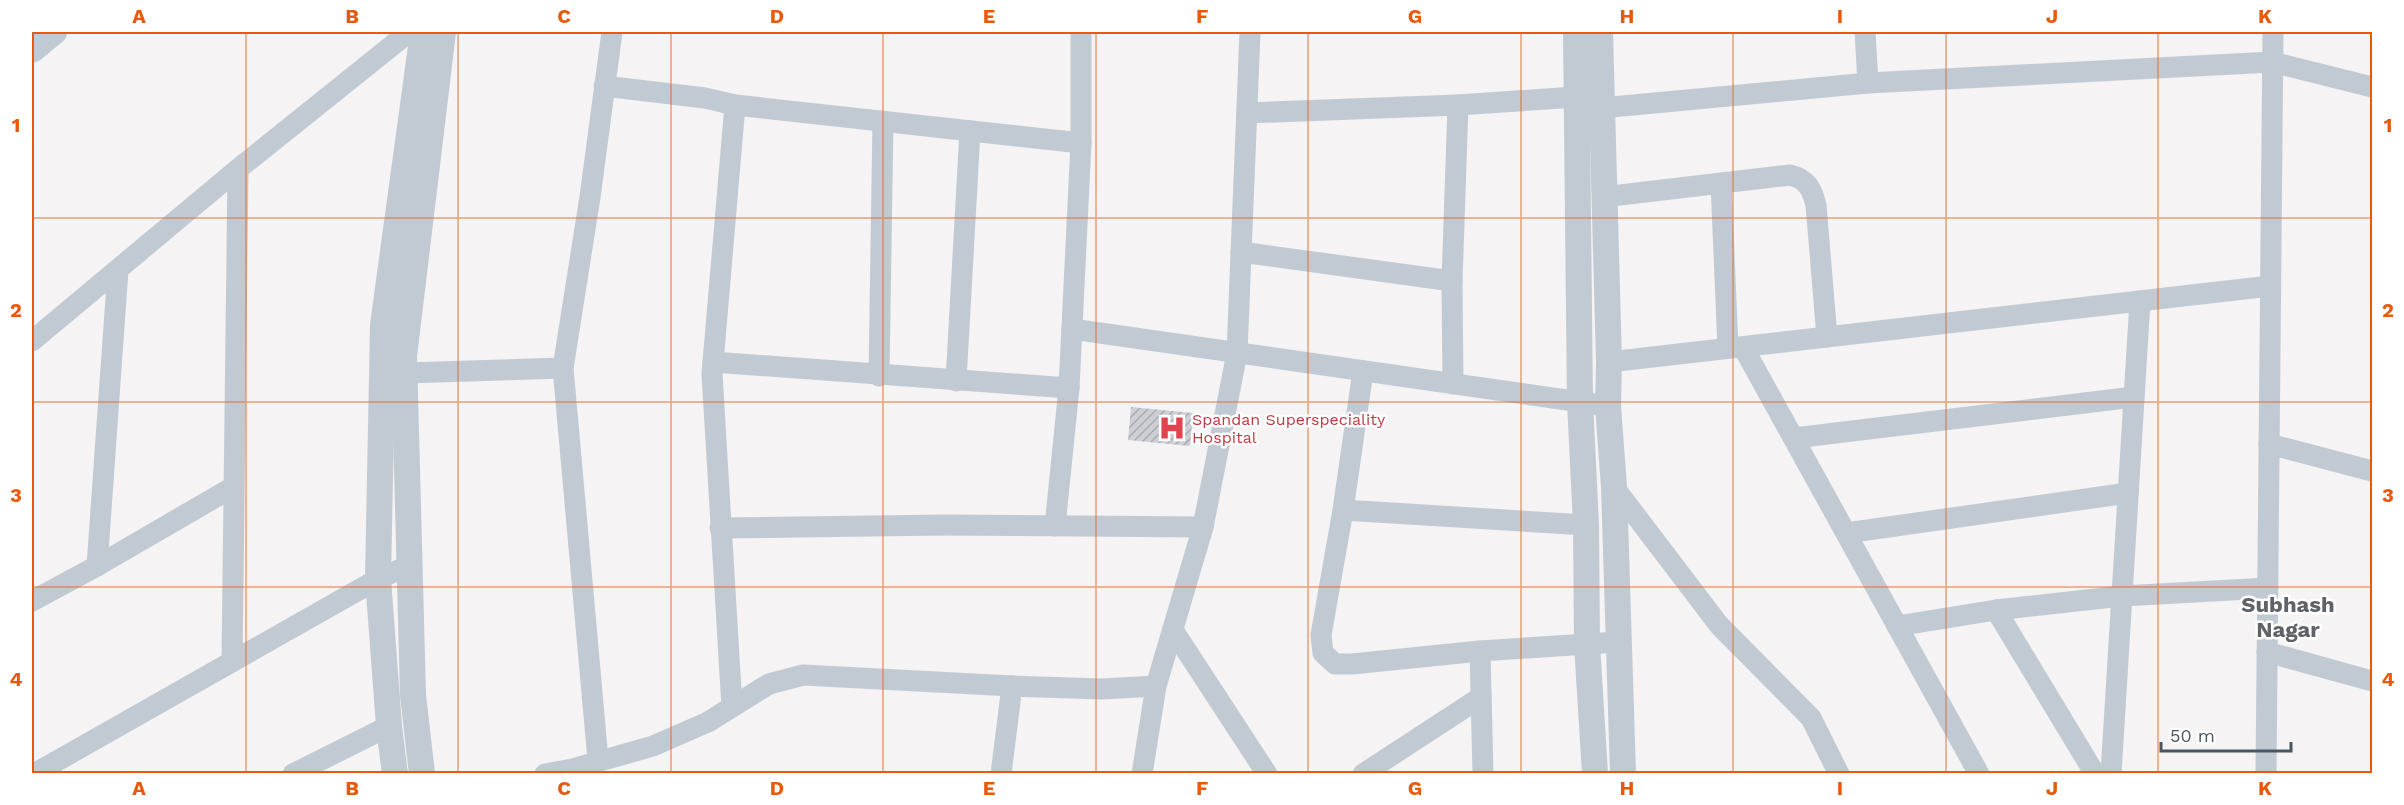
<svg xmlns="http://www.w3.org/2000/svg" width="2404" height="805" font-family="'Work Sans',sans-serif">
<defs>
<pattern id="building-hatch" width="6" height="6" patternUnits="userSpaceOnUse" patternTransform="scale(1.5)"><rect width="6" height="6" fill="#cdcfd5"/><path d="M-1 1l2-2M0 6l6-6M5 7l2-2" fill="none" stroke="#a8abb0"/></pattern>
</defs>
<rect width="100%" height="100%" fill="#f5f3f3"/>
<polygon fill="url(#building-hatch)" points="1131,407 1193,413 1190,446 1128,440"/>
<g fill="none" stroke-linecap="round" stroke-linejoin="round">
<g stroke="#c1cad2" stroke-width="21">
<polyline points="1865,32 1868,83"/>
<polyline points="604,86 705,98 735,105 1081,143 1081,32"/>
<polyline points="1458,105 1576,97"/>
<polyline points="1601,108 1868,83 2272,62 2372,87"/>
<polyline points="1721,183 1728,348"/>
<path d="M 1603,197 L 1790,175 C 1807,179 1812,189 1816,205 L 1827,337"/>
<polyline points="1241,252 1452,281 1458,105 1247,113"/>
<polyline points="1452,281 1453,384"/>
<polyline points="1072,329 1608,406"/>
<polyline points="32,341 238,169 409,32"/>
<polyline points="1743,347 1979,774"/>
<polyline points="713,362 1069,388 1081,143"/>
<polyline points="1609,362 2270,286"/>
<polyline points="1363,371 1343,510 1321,635 1323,653 1335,664 1352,664 1480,651"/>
<polyline points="405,373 563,368"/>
<polyline points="879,376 883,121"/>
<polyline points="956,381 970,131"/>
<polyline points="1794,438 2134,397"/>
<polyline points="2269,444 2372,471"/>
<polyline points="1614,487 1719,625 1811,718 1839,774"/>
<polyline points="1343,510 1586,525"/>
<polyline points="1055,526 1069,388"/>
<polyline points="720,528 945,525 1203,527"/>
<polyline points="1846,533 2128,493"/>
<polyline points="97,566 233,487"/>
<polyline points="32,601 97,566 118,270"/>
<polyline points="1996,610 2095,774"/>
<polyline points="1897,626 1996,610 2122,596 2268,588"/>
<polyline points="1173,630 1267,774"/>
<polyline points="2267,652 2372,681"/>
<polyline points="232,662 238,169"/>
<polyline points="732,707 712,374 735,105"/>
<polyline points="598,760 563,368 590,197 612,32"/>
<polyline points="34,774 378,579 410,565"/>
<polyline points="293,774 389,726"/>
<polyline points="545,774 572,769 653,746 708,722 769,684 803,675 1012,686 1102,689 1156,686"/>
<polyline points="1001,774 1012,686"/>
<polyline points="1142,774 1156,686 1203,527 1237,353 1250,32"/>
<polyline points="1363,774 1481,697"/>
<polyline points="1483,774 1480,651 1618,642"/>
<polyline points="2111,774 2140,301"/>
<polyline points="2266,774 2273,32"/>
</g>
<g stroke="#c1cad2" stroke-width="26">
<polyline points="1576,32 1580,402 1586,525 1587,644 1595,774"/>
<polyline points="1600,32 1609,362 1608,406 1614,487 1623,774"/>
<polyline points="32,50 54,32"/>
<polyline points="395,774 389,726 378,579 383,325 423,32"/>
<polyline points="422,774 413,695 404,356 443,32"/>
</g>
</g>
<path fill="none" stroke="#e8590c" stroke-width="1.5" stroke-opacity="0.55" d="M 246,32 L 246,774M 458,32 L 458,774M 671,32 L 671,774M 883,32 L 883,774M 1096,32 L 1096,774M 1308,32 L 1308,774M 1521,32 L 1521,774M 1733,32 L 1733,774M 1946,32 L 1946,774M 2158,32 L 2158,774M 32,218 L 2372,218M 32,402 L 2372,402M 32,587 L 2372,587"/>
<defs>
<symbol id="hospital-bare" viewBox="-9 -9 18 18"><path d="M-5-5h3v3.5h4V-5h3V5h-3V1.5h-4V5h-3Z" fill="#e0444e" stroke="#fff" stroke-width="2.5" paint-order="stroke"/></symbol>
</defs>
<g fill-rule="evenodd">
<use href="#hospital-bare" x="1153" y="409" width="38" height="38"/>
</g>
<g text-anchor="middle" stroke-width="5" stroke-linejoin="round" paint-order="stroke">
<g font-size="16" fill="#be3a42" stroke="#fff" text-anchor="start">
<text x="1192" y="425">Spandan Superspeciality<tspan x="1192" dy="18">Hospital</tspan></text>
</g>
<g font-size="22" font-weight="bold" fill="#5f6368" stroke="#fff">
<text x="2288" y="612">Subhash<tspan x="2288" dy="25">Nagar</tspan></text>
</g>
</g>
<rect width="2404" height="805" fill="none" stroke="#ffffff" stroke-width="66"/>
<path d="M2161 742v9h130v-9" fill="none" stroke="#4a5661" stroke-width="3"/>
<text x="2170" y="742" font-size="18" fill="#4a5661" stroke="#ffffff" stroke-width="4.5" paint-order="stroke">50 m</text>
<rect x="33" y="33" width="2338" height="739" fill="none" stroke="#e8590c" stroke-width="2"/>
<g font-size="20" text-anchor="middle" font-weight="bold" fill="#e8590c">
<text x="139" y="23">A</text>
<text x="352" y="23">B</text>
<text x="564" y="23">C</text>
<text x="777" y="23">D</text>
<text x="989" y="23">E</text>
<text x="1202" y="23">F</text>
<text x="1415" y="23">G</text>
<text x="1627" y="23">H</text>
<text x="1840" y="23">I</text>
<text x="2052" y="23">J</text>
<text x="2265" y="23">K</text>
<text x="16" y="132">1</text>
<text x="2388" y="132">1</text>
<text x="16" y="317">2</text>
<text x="2388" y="317">2</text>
<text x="16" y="502">3</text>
<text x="2388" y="502">3</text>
<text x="16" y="686">4</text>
<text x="2388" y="686">4</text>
<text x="139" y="795">A</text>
<text x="352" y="795">B</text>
<text x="564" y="795">C</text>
<text x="777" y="795">D</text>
<text x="989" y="795">E</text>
<text x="1202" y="795">F</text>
<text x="1415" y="795">G</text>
<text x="1627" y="795">H</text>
<text x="1840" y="795">I</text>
<text x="2052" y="795">J</text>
<text x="2265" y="795">K</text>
</g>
</svg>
